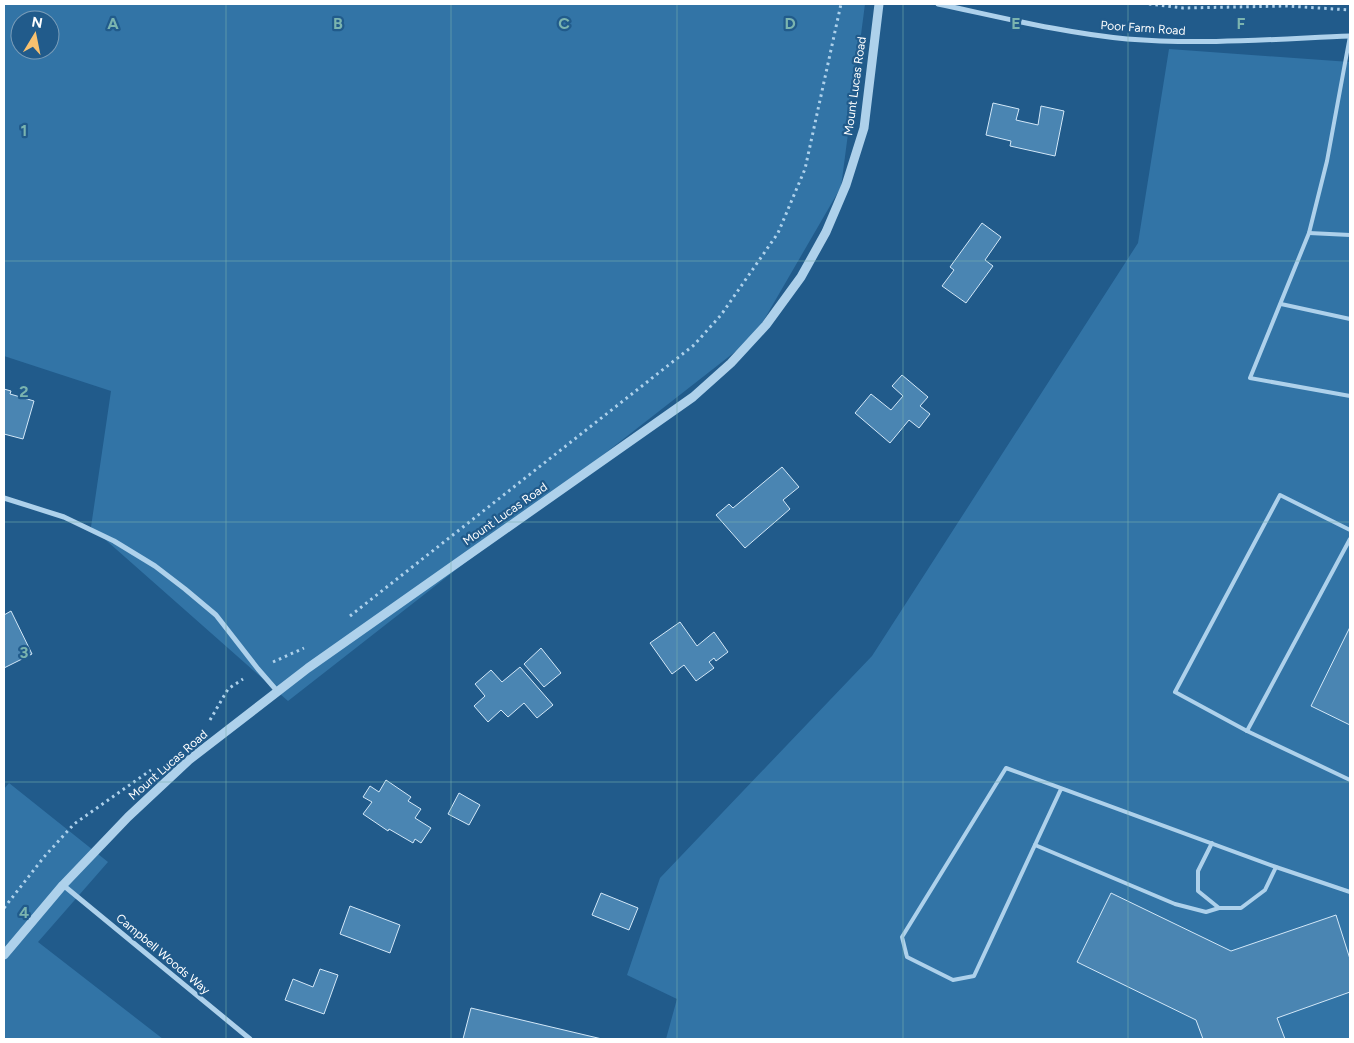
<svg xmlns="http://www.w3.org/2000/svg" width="1354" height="1043" font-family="Figtree,sans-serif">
<rect width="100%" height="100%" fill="#215b8b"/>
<g fill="#3274a6" fill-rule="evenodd">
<path d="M 4,4 L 865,4 L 841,187 L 754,337 L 288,701 L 91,527 L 111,391 L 4,356 ZM 20,20 L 50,20 L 50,50 L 20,50 Z"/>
<polygon points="1169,49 1350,62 1350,1039 666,1039 677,999 627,975 660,878 872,656 1138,243"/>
<polygon points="9,783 108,862 38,942 163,1039 4,1039 4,789"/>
</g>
<g fill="#4a85b2" stroke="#d3e8f8">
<polygon points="993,103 1019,109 1016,120 1038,125 1041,106 1064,111 1055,156 1010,146 1011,141 986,135"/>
<polygon points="982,223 1001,237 985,260 993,266 966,303 942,286 954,270 950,267"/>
<polygon points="902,375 928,397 920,406 930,414 919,428 909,420 890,443 855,413 871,394 891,410 903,396 892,386"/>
<polygon points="4,389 11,391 10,394 34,401 23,439 4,434"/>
<polygon points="782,467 799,487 783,500 790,509 745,548 716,515 729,504 733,508"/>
<polygon points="11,611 32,654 4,668 4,615"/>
<polygon points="680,622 697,646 714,632 728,652 716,661 714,658 709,662 714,668 696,681 684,665 672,674 650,643"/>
<polygon points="1350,627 1350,725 1311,706"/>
<polygon points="541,648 561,673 544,687 524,664"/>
<polygon points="520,667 553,705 537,718 524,703 508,717 501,710 488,722 474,706 485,696 475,684 491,670 502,682"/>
<polygon points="386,780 411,797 408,801 421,809 415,818 431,828 421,843 415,839 413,843 389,829 388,831 363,814 372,802 363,797 370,786 379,792"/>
<polygon points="459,793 480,805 469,825 448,814"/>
<polygon points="601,893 638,908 629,930 592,915"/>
<polygon points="1111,893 1231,951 1336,915 1350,959 1350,992 1277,1018 1285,1039 1203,1039 1196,1020 1077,962"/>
<polygon points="350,906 400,925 390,953 340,934"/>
<polygon points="320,969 338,975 324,1014 285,1000 293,979 313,987"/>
<polygon points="471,1008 602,1039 463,1039"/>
</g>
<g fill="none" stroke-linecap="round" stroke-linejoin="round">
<g stroke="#aed1eb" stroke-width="3" stroke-dasharray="2.5 4" stroke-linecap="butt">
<polyline points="1149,4 1183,8 1287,6 1350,10"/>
<polyline points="350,616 694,345 721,315 778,233 805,169 841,4"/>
<polyline points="273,662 304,648"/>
<polyline points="210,720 228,689 243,679"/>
<polyline points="4,908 44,857 74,824 151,770"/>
</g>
<g stroke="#aed1eb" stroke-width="4">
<polyline points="1350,36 1327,161 1309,233 1250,378 1350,396"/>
<polyline points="1309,233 1350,235"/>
<polyline points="1281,304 1350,319"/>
<polyline points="1350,530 1280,495 1175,692 1247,731 1350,780"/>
<polyline points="1247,731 1350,539"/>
<polyline points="1061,789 974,976 953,980 907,957 902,937 1006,768 1276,867 1350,892"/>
<polyline points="1212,843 1198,871 1198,891 1219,908"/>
<polyline points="1035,845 1175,904 1206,912 1219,908 1241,908 1265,890 1276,867"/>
</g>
<g stroke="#aed1eb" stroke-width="5">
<path d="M 938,4 C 1000,17 1063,33 1127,39 C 1201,45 1276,39 1350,36"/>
<polyline points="4,498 64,517 114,541 155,566 185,589 216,615 258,669 278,692"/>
<polyline points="63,885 250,1039"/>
</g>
<polyline stroke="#aed1eb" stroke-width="9" points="4,955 63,885 128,817 189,760 308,668 693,397 731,363 766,325 801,277 826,232 846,185 864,128 879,4"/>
</g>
<path fill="none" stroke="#7bb4af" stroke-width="1" stroke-opacity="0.55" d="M 226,4 L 226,1039M 451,4 L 451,1039M 677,4 L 677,1039M 903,4 L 903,1039M 1128,4 L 1128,1039M 4,261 L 1350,261M 4,522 L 1350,522M 4,782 L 1350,782"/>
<g text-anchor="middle" stroke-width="4.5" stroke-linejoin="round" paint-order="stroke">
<g font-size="12" fill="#fff" stroke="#215b8b">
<text transform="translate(1143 28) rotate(4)" y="4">Poor Farm Road</text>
<text transform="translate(855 86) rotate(-82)" y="4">Mount Lucas Road</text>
<text transform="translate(505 514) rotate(-35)" y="4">Mount Lucas Road</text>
<text transform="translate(168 765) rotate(-41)" y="4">Mount Lucas Road</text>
<text transform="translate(163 954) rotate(40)" y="4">Campbell Woods Way</text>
</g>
</g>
<g font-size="16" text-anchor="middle" font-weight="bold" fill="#7bb4af" stroke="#215b8b" stroke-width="4.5" stroke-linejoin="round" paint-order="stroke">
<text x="113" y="29">A</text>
<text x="338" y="29">B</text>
<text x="564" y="29">C</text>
<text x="790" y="29">D</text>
<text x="1016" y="29">E</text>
<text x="1241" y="29">F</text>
<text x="24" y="136">1</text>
<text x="24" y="397">2</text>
<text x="24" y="658">3</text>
<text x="24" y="918">4</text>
</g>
<rect width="1354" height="1043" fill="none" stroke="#ffffff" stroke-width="10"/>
<g transform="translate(35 35) rotate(10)"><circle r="24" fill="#215b8b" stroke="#7a9db9"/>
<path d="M0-4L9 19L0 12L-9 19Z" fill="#f8c16f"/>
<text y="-8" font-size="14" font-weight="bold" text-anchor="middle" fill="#ffffff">N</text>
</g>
</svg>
